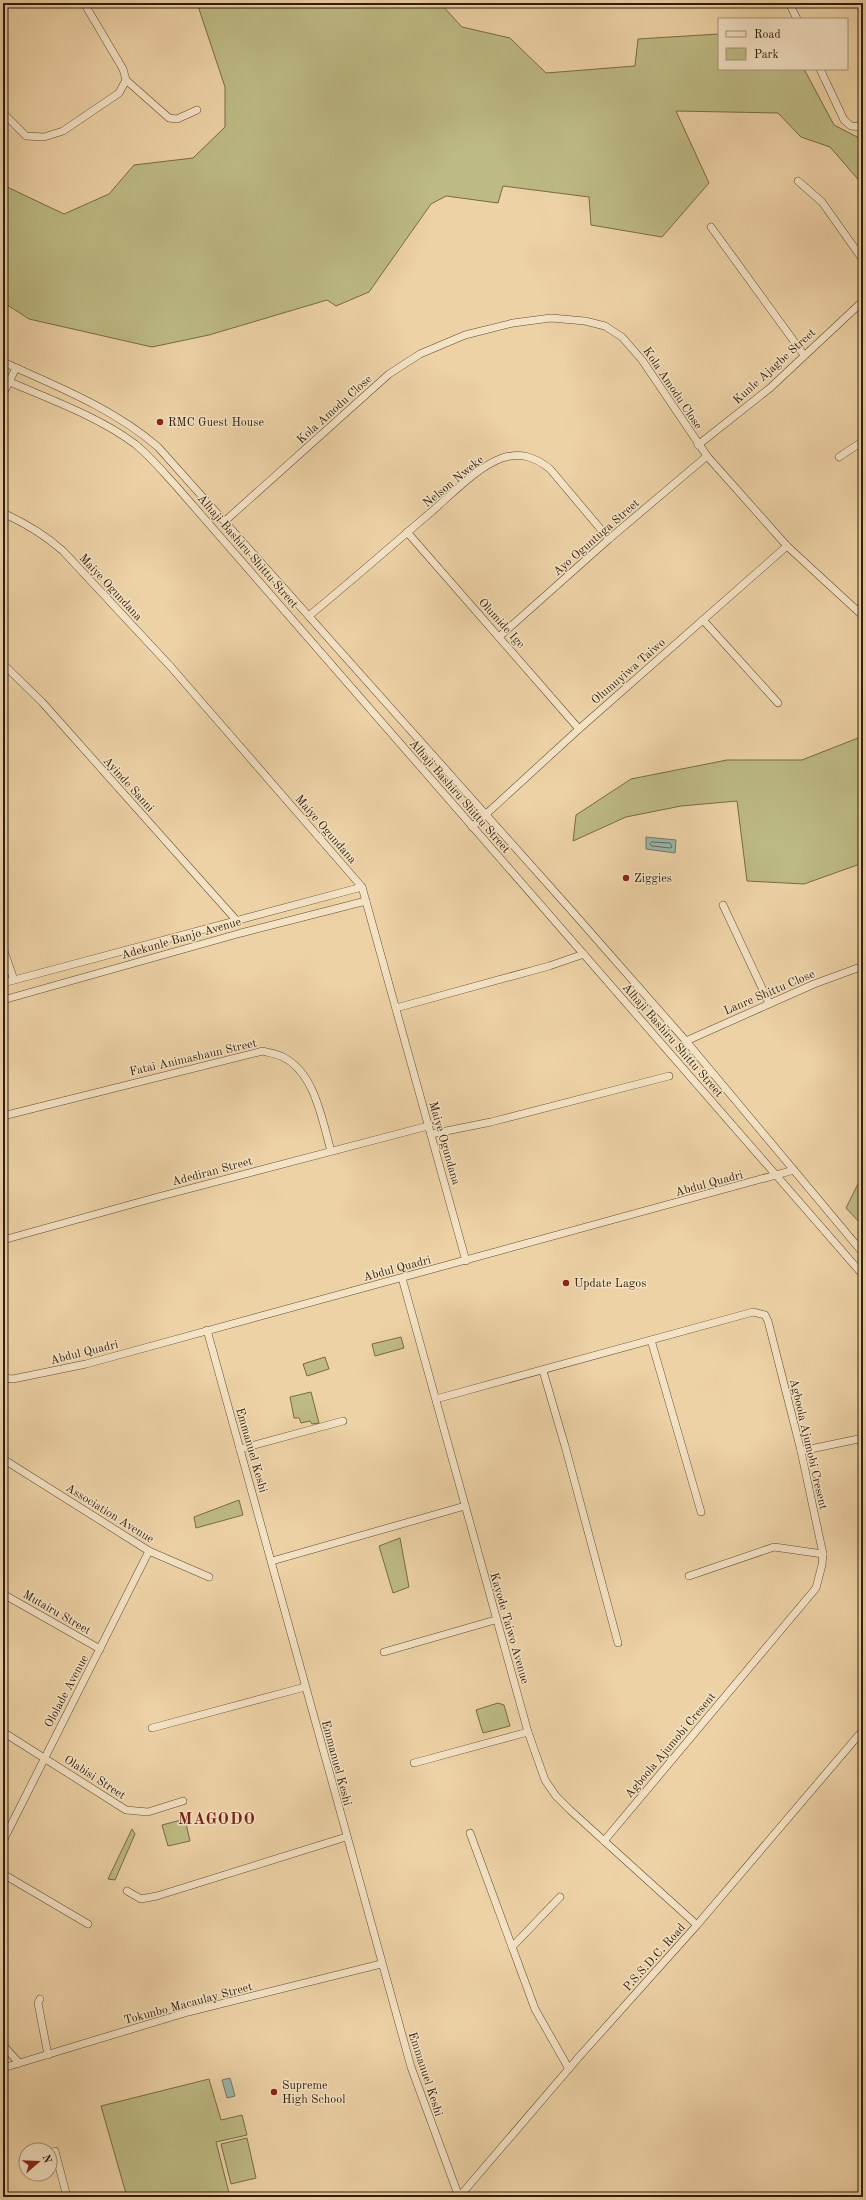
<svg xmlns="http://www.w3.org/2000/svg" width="866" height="2200" font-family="'Old Standard TT',serif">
<rect width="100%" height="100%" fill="#edd2a5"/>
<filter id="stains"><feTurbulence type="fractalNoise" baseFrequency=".005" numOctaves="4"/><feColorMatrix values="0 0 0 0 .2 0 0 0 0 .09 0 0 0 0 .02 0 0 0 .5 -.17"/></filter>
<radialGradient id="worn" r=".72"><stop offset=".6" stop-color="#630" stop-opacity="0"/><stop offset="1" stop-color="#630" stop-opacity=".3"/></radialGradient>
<g fill="#bdba83" stroke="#766b46">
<polygon points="197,3 440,3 462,27 510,38 546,73 635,66 638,39 719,34 719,69 804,69 834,125 863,140 863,185 830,147 801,137 778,113 676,111 709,183 662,237 591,225 589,197 503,186 498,203 446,196 431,204 369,292 336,306 327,300 209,335 152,347 29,319 3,302 3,185 64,214 109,194 134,165 193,158 225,127 225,87"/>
<polygon points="863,736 863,863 804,884 747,881 737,801 681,806 626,817 573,841 576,815 631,779 727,760 802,760"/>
<polygon points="863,1174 863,1226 846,1208"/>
<polygon points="401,1337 404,1348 375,1356 372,1344"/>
<polygon points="325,1357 329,1369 307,1376 303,1364"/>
<polygon points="311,1392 319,1423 312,1424 310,1421 301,1423 299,1418 294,1418 290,1397"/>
<polygon points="239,1500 243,1515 196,1528 194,1517"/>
<polygon points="400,1538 409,1587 393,1593 379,1546"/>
<polygon points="498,1703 504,1705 510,1726 483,1733 476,1710"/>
<polygon points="185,1819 190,1841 168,1846 162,1825"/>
<polygon points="132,1829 135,1834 115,1880 108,1879"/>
<polygon points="209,2079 221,2120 242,2115 247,2135 216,2142 230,2197 127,2197 101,2106"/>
<polygon points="247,2138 256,2178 231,2184 221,2144"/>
</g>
<g fill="#99b7aa" stroke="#6f7969">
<polygon points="646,837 676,840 675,853 646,849"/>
<polygon points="230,2078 235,2096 227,2098 222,2080"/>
</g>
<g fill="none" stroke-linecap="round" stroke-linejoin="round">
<polygon stroke="#646a59" stroke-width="1" points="652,842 670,843 672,847 670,848 652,846 650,844"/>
<defs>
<g id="minor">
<polyline points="789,3 797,19"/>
<polyline points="820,69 844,120 851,126 863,127"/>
<polyline points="126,80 169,118 177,119 197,110"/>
<polyline points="3,113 26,136 44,137 63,131 119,93 126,80 123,69 84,3"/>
<polyline points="798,181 822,202 863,260"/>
<polyline points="711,227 804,355"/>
<path d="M 3,362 C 56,386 113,408 158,447 L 570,909 L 686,1041 L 863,1253"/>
<path d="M 3,379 C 46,398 98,416 135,444 C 150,456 163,472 176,486 L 863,1275"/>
<polyline points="3,394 16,368"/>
<polyline points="698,445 770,388 863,301"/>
<polyline points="839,457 863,441"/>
<path d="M 3,513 C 25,523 44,534 63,551 L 171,667 L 362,887 L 466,1261"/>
<polyline points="225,521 389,374 420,354 465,335 513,323 551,318 585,321 605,326 622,337 642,360 707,456 787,546 863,616"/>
<polyline points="407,532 579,729"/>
<path d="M 310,615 C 350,582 390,547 430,513 C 450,496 477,467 502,458 C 521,452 535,457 550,469 L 609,539"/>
<polyline points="703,620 778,703"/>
<polyline points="500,636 609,539 707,456"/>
<polyline points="3,664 42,702 237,921"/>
<polyline points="472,827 579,729 787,546"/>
<polyline points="723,905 769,1003"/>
<polyline points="3,948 14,980"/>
<polyline points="3,983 362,887"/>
<polyline points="3,1000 241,933 366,901"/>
<polyline points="396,1008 549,966 584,954"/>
<polyline points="686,1041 814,984 863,966"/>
<path d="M 3,1116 L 263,1051 C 269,1053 277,1054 283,1057 C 315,1073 322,1120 331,1151"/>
<polyline points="431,1134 491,1122 669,1076"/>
<polyline points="3,1240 154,1198 428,1126"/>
<polyline points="402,1278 528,1732 545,1780 556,1796 570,1810 697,1925"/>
<polyline points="207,1330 411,2067 459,2197"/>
<polyline points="651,1340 701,1512"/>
<polyline points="543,1371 565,1446 618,1643"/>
<polyline points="3,1378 13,1379 86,1364 794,1170"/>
<polyline points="436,1399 753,1312 765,1315 768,1321 801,1451 823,1554 822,1565 816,1588 604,1841"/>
<polyline points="240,1449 343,1421"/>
<polyline points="801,1451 863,1438"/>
<polyline points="3,1459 149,1551 209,1577"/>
<polyline points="272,1561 465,1506"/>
<polyline points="689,1576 774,1547 823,1554"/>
<polyline points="3,1594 100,1649"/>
<polyline points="384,1652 495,1620"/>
<polyline points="152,1728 305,1687"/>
<polyline points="3,1732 126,1810 148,1812 183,1801"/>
<polyline points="414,1763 528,1732"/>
<polyline points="470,1833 535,2009 569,2069"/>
<polyline points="3,1841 149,1551"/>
<polyline points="3,1874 88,1924"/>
<polyline points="127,1891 141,1899 157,1896 346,1837"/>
<polyline points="512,1947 560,1897"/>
<polyline points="40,1999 38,2003 48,2055"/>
<polyline points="3,2045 19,2063"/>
<polyline points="3,2068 188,2012 381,1964"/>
<polyline points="55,2151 67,2197"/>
<polyline points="459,2197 578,2058 697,1925 863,1730"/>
</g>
</defs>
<use href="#minor" stroke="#5e4a2f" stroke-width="8"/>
<use href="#minor" stroke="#f3e2c4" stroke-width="7"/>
</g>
<g fill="#8f2418" stroke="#f3e2c4" stroke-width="1.5">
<circle cx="160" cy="422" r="4"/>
<circle cx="626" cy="878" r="4"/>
<circle cx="566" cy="1283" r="4"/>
<circle cx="274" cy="2092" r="4"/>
</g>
<g text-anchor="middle" stroke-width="3" stroke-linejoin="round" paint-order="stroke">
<g font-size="12" fill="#2f1c08" stroke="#f3e2c4">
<text transform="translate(774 366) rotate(-42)" y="4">Kunle Ajagbe Street</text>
<text transform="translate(673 388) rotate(56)" y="4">Kola Amodu Close</text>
<text transform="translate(334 409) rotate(-42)" y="4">Kola Amodu Close</text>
<text transform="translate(453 481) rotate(-39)" y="4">Nelson Nweke</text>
<text transform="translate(596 537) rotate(-41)" y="4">Ayo Oguntuga Street</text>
<text transform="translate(248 551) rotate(49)" y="4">Alhaji Bashiru Shittu Street</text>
<text transform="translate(111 587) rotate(47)" y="4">Maiye Ogundana</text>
<text transform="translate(502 623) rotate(48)" y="4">Olumide Ige</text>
<text transform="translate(628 671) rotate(-41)" y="4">Olumuyiwa Taiwo</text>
<text transform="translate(129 784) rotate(48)" y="4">Ayinde Sanni</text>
<text transform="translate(460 796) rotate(49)" y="4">Alhaji Bashiru Shittu Street</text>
<text transform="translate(326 829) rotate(49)" y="4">Maiye Ogundana</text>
<text transform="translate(181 938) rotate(-16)" y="4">Adekunle Banjo Avenue</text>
<text transform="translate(769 992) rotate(-23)" y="4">Lanre Shittu Close</text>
<text transform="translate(673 1040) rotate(49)" y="4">Alhaji Bashiru Shittu Street</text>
<text transform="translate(193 1057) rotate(-13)" y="4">Fatai Animashaun Street</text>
<text transform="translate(445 1143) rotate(74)" y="4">Maiye Ogundana</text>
<text transform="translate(212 1171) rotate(-15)" y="4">Adediran Street</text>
<text transform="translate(709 1183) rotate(-15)" y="4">Abdul Quadri</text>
<text transform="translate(397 1268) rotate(-15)" y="4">Abdul Quadri</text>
<text transform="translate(84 1352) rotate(-14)" y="4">Abdul Quadri</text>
<text transform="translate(809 1444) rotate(77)" y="4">Agboola Ajumobi Cresent</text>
<text transform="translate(252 1450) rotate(74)" y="4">Emmanuel Keshi</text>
<text transform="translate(110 1513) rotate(32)" y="4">Association Avenue</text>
<text transform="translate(57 1612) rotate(30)" y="4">Mutairu Street</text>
<text transform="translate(510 1628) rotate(74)" y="4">Kayode Taiwo Avenue</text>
<text transform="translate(66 1691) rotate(-62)" y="4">Ololade Avenue</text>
<text transform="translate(670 1745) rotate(-50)" y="4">Agboola Ajumobi Cresent</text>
<text transform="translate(337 1763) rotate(75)" y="4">Emmanuel Keshi</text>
<text transform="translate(95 1777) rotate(33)" y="4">Olabisi Street</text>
<text transform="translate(654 1957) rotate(-48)" y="4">P.S.S.D.C. Road</text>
<text transform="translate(188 2003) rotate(-15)" y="4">Tokunbo Macaulay Street</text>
<text transform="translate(426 2074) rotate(72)" y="4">Emmanuel Keshi</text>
</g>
<g font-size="12" fill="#2f1c08" stroke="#f3e2c4" text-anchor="start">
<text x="168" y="426">RMC Guest House</text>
<text x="634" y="882">Ziggies</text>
<text x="574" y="1287">Update Lagos</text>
<text x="282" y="2089">Supreme<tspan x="282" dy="14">High School</tspan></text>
</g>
<g font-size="16" font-weight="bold" letter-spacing="1" fill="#7a1f14" stroke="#f3e2c4">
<text x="217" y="1824">MAGODO</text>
</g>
</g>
<rect width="866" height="2200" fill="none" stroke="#edd2a5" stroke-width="16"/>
<rect x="4" y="4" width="858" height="2192" fill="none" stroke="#2f1c08" stroke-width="2"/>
<rect x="8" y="8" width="850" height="2184" fill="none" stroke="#2f1c08"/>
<rect x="718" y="18" width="130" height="52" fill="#f3e2c4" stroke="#a59379"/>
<rect x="726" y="31" width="20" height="6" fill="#f3e2c4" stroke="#a59379"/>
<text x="754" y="38" font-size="12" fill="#2f1c08">Road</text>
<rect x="726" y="48" width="20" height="12" fill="#bdba83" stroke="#a59379"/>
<text x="754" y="58" font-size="12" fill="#2f1c08">Park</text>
<g transform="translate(38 2162) rotate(71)"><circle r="19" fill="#f3e2c4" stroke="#a59379"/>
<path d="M0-3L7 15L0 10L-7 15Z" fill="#8f2418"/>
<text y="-6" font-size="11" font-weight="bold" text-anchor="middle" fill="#2f1c08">N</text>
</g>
<rect width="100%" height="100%" filter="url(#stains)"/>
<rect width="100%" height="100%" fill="url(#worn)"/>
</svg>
